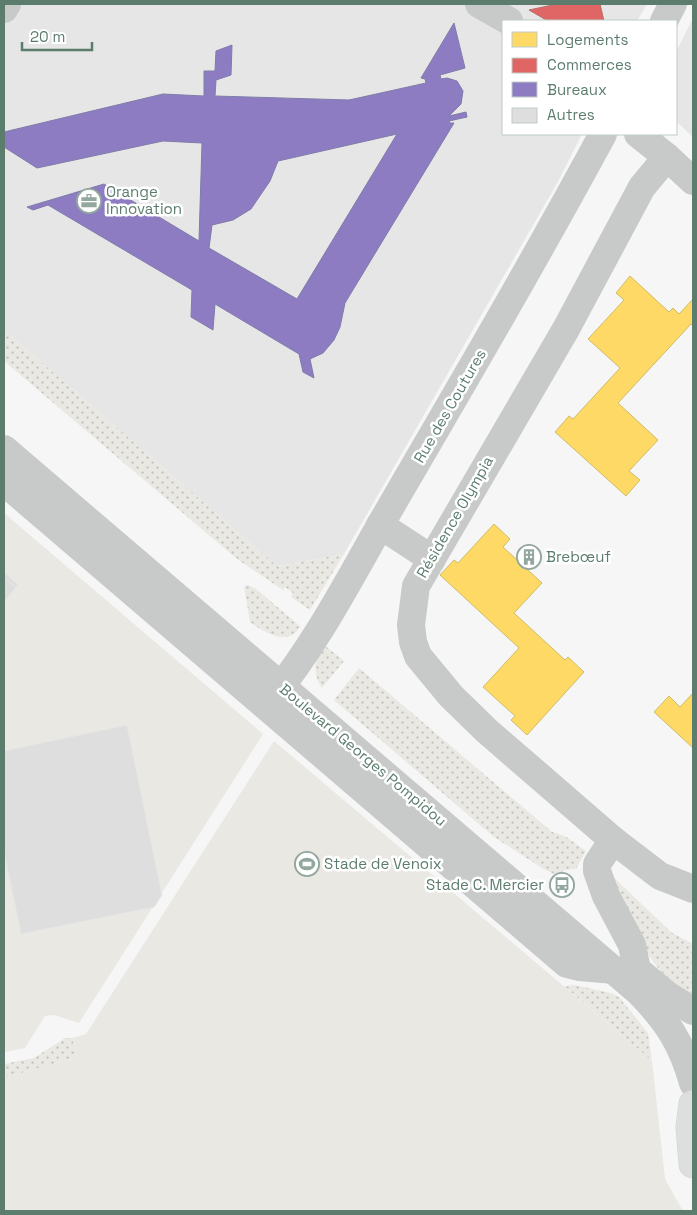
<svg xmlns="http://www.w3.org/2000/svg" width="697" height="1215" font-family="'Space Grotesk',sans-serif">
<defs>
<pattern id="grass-dots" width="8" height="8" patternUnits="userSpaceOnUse" patternTransform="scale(1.25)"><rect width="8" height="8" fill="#e9e8e3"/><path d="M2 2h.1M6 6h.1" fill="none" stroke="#c0c1bc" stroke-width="1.8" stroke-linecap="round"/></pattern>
</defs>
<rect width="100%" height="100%" fill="#f7f6f6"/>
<g fill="#e5e6e5">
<polygon points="4,4 647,4 637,21 503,21 503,134 582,134 559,180 344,554 277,566 4,330"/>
<polygon points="693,18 693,137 676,121 676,52"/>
</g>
<g fill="url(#grass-dots)">
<polygon points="4,330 277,566 344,554 310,610 291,597 293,593 285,587 283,590 237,559 4,361"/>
<path d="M 248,585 L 256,589 L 300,626 C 290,648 263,632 250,622 L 244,586 Z"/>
<path d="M 323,644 L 344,661 L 322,688 C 312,674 314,658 323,644 Z"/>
<polygon points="359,668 552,832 565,836 586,851 576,869 564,870 560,877 542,868 494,837 334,700"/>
<path d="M 609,873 L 671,932 L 693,944 L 693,996 C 646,974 630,916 609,873 Z"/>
<polygon points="575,985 611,993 619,997 648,1033 652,1061 564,986"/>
<polygon points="65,1038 72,1038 77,1057 4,1078 4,1064 34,1058"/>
</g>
<g fill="#e9e8e3">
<polygon points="4,513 263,734 79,1023 54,1015 45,1016 25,1048 4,1052"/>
<polygon points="274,741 652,1061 665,1179 683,1211 4,1211 4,1078 77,1057 72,1038 86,1034"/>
</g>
<g fill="#ffd966" stroke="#cebd68">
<polygon points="630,276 669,312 673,308 679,314 693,299 693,326 691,324 618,403 658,440 629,471 640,480 626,496 555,432 569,416 573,419 620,368 588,339 624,300 616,293"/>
<polygon points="494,524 510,539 503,547 542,583 514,613 565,660 568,657 584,672 527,735 511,720 515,716 483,687 519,648 440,575 454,560 458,563"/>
<polygon points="528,548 538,557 530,566 520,557"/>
<polygon points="693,693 693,748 654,712 669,696 680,707"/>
</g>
<polygon fill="#e06666" stroke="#b86d68" points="557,4 600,4 604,21 548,21 529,10"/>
<path fill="#8e7cc3" stroke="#7f7caa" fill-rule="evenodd" d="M 454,23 L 465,68 L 440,75 L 441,79 L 447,78 L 457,81 L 463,91 L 461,104 L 449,116 L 466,112 L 467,117 L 449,121 L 450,123 L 454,123 L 345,303 L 340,327 L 334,340 L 323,353 L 310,359 L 314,378 L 303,372 L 299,354 L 215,304 L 213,330 L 191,317 L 192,290 L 48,205 L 33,210 L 27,207 L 104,184 L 199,241 L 202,143 L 163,141 L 37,168 L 4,147 L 4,132 L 163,94 L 204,96 L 204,71 L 215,71 L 216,51 L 232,45 L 231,75 L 216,80 L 215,96 L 349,100 L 426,83 L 425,79 L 421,78 ZM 397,134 L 297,299 L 209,248 L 212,225 L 233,220 L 251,209 L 270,181 L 278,161 Z"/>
<g fill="#dedede" stroke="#e6e6e6">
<polygon points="4,572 18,585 16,587 4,577"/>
<polygon points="4,577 16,587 4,602"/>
<polygon points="127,725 162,895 154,907 21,934 4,851 4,751"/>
</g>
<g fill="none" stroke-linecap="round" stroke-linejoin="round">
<defs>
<polyline id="major" points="693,1104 690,1127 693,1164"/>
</defs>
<use href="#major" stroke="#d0d2d1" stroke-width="29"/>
<g stroke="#c7cac9" stroke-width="28">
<polyline points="479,4 509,21"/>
<polyline points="4,9 7,4"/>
<polyline points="664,21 673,4"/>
<polyline points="638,134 667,157"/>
<polyline points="693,181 667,157 642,187 566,329 416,586 411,625 413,642 418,656 451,696 487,731 613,840 660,876 693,889"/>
<path d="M 4,449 L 639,992 C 667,1021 682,1043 693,1083"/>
<polyline points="4,482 567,964 579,967 615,970"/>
<polyline points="380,525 432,559"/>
<path d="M 271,699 C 321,638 357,564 397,496 C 467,376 537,256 603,134"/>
<polyline points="613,840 597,864 597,871 606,896 632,945 637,970"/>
<polyline points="642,974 667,995 693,1011"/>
</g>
<use href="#major" stroke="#dddfde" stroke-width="28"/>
</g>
<defs>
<symbol id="office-ring" viewBox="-11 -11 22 22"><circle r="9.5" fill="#fff" stroke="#92a79e" stroke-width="1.5"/><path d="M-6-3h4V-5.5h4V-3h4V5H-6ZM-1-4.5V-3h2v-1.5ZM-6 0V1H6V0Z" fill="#92a79e"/></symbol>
<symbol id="building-ring" viewBox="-11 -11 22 22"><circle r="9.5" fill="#fff" stroke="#92a79e" stroke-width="1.5"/><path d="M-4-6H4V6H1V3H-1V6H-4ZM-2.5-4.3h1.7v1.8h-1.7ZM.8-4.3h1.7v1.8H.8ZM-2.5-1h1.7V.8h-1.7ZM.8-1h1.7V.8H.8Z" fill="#92a79e"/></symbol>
<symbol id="stadium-ring" viewBox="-11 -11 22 22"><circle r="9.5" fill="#fff" stroke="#92a79e" stroke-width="1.5"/><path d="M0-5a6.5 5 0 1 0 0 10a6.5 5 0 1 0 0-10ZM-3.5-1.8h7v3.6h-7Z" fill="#92a79e"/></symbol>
<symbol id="bus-ring" viewBox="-11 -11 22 22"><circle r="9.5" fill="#fff" stroke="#92a79e" stroke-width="1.5"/><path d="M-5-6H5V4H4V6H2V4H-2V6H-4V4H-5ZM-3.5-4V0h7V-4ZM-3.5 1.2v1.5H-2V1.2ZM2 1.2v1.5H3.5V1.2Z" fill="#92a79e"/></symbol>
</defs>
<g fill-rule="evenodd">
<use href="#office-ring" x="75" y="187" width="28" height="28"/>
<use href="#building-ring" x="515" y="543" width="28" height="28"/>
<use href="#stadium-ring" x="293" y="850" width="28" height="28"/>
<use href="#bus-ring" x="548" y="871" width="28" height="28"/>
</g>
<g text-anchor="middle" stroke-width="5" stroke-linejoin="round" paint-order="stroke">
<g font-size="15" fill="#5c7d6e" stroke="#fff" text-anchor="start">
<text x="106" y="197">Orange<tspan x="106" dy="17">Innovation</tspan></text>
<text x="546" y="562">Brebœuf</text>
<text x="324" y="869">Stade de Venoix</text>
<text x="544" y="890" text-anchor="end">Stade C. Mercier</text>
</g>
<g font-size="15" fill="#5c7d6e" stroke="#fff">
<text transform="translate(450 406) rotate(-60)" y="5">Rue des Coutures</text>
<text transform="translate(455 517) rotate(-60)" y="5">Résidence Olympia</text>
<text transform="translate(363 755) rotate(40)" y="5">Boulevard Georges Pompidou</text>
</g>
</g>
<rect width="697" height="1215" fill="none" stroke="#5c7d6e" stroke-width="10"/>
<rect x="502" y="20" width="175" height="115" fill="#ffffff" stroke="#becbc5"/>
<rect x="512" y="32" width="25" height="15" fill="#ffd966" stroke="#becbc5"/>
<text x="547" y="45" font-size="15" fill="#5c7d6e">Logements</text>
<rect x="512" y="58" width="25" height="15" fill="#e06666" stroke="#becbc5"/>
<text x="547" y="70" font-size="15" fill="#5c7d6e">Commerces</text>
<rect x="512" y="82" width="25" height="15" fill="#8e7cc3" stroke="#becbc5"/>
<text x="547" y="95" font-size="15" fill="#5c7d6e">Bureaux</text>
<rect x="512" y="108" width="25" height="15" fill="#dedede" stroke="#becbc5"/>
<text x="547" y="120" font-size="15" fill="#5c7d6e">Autres</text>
<path d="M22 42v8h70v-8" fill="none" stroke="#5c7d6e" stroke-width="2.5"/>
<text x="30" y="42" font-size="15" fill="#5c7d6e" stroke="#ffffff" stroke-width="4" paint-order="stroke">20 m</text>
</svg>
